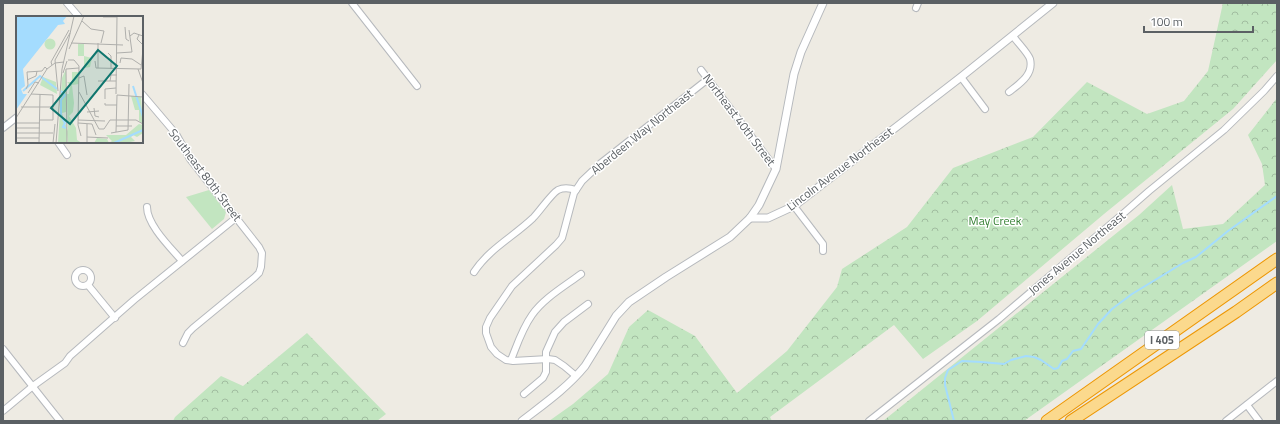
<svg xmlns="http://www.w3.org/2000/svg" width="1280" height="424" font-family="'Titillium Web',sans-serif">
<defs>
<pattern id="forest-crowns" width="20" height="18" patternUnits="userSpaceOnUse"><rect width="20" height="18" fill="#c2e5c0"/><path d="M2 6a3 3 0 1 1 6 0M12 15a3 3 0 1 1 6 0" fill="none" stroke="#a1bda0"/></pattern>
</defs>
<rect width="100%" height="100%" fill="#eeebe3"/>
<g fill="url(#forest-crowns)">
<polygon points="1223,3 1277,3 1277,60 1233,109 1104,214 977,321 923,359 894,325 770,417 772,421 549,421 573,404 608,374 629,327 648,310 695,336 737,393 787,351 837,287 842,269 907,227 953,168 1033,137 1087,82 1147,114 1184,101 1208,71"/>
<polygon points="1277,98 1277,241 1024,421 883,421 1139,215 1172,185 1183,229 1223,224 1265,185 1262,164 1248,135"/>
<polygon points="307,333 386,414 377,421 173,421 175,417 221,376 243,386"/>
</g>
<polygon fill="#c2e5c0" points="209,190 226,212 224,219 212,229 186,197"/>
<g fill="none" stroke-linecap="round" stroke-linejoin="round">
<polyline stroke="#a4dcfe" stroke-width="2" points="954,421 945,385 945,378 948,370 962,361 981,362 1004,364 1011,360 1026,356 1034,357 1041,360 1054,369 1058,368 1062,361 1067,359 1073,351 1081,349 1098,324 1112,309 1132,294 1183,263 1196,257 1228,231 1277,196"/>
<defs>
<g id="minor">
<polyline points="67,3 79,17"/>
<polyline points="352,3 417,86"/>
<polyline points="916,8 918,3"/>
<polyline points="701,70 776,169"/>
<polyline points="961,77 985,109"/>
<path d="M 1009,92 C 1019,84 1034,75 1030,59 C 1028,53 1017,42 1013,36"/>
<polyline points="142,94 176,134 190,159 259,247 262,253 261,267 259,273 255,277 193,328 188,333 183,343"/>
<polyline points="3,128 17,117"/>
<polyline points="58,142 67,155"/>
<polyline points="794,206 823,244 823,251"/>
<path d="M 147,207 C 147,225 171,248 182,261"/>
<circle cx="83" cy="278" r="8"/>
<path d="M 474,272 C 489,249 513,237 533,218 C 540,211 551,194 558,190 C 564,187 570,188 576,190"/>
<polyline points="88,285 115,318"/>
<polyline points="3,349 60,421"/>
<path d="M 511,360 C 517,345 522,329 532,315 C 544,298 565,286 581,274"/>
<polyline points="576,376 564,366 555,360 548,359 513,361 506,360 497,354 491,347 486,333 486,327 490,318 512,286 556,245 562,238 565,227 574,193 582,181 601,163 708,79"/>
<polyline points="524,394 543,378 546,372 546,352 555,332 564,322 588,304"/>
<polyline points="1247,405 1259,421"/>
<polyline points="3,411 33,386 65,363 70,356 134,300 237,217"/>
<polyline points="869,421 999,319 1125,212 1149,191 1224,130 1264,91 1277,76"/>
<polyline points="1226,421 1277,381"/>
</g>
<g id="tertiary">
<polyline points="750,218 768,218 794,206 961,77 1053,3"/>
<path d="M 522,421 C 544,404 567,388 585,366 L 616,316 L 629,302 L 666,277 L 730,237 L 750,218 L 759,205 L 776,169 L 794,74 L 801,52 L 823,3"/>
</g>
<g id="motorway">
<polyline points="1047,421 1277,259"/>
<polyline points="1071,421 1236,312 1277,283"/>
</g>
</defs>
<use href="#minor" stroke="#b6b9bd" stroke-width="8"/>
<use href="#tertiary" stroke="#b6b9bd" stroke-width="9"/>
<use href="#motorway" stroke="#ed9704" stroke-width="13"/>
<use href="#minor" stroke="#fff" stroke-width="6"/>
<use href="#tertiary" stroke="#fff" stroke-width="7"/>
<use href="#motorway" stroke="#fbd98d" stroke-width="11"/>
</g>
<g text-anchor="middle" stroke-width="3" stroke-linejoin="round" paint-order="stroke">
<rect fill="#fff" stroke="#8c9092" stroke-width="1" x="1145" y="331" width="34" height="18" rx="3"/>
<g font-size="11" font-weight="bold" fill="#5b6064">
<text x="1162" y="344">I 405</text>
</g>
<g font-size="12" fill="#5b6064" stroke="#fff">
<text transform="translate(739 120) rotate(53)" y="4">Northeast 40th Street</text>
<text transform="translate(642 132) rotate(-39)" y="4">Aberdeen Way Northeast</text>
<text transform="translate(840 169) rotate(-37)" y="4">Lincoln Avenue Northeast</text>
<text transform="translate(205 175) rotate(53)" y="4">Southeast 80th Street</text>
<text transform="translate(1077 253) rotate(-40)" y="4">Jones Avenue Northeast</text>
</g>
<g font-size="12" fill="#368135" stroke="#fff">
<text x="995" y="225">May Creek</text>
</g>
</g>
<g transform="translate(16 16)">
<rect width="127" height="127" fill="#eeebe3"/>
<path d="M 62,28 L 68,28 L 68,40 L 76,42 L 74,51 L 68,52 L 68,40 L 62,40 ZM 50,53 L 50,96 L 46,97 L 52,116 L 51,127 L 42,127 L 46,62 ZM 56,56 L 62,56 L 63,68 L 56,69 L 58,87 L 57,96 L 53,100 L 60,112 L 61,124 L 66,127 L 52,127 L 51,78 L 53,78 L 54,69 L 51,66 L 56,66 ZM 27,61 L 40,66 L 41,78 L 24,69 ZM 115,80 L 125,81 L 127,108 L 123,105 L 123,94 L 119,94 ZM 123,108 L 127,109 L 127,117 L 121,121 L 117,119 L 115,121 L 119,125 L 109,127 L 78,127 L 81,122 L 91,123 L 93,127 L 96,125 L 90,119 L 110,119 Z" fill="#c2e5c0"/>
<path d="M28.5 28a5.5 5.5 0 1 1 11 0a5.5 5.5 0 1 1-11 0Z" fill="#c2e5c0"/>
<path d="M 0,0 L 51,0 L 47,5 L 49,8 L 42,9 L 7,53 L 9,70 L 5,73 L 7,78 L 11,78 L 0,94 Z" fill="#a4dcfe"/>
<path fill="none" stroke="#a4dcfe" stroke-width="2" d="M 117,70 L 127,101M 7,75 L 24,60 L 41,73M 45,75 L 49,79 L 45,84 L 45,100 L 49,107 L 47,111 L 50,112M 98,127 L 127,114"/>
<path fill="none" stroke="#afafac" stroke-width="1" d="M 87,1 L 101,1M 66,5 L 75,13M 109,11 L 110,23 L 113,25M 75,13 L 88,15 L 85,27M 123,19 L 121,23 L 127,29M 114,20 L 118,17 L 127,20M 55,27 L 107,29M 82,27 L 82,52M 53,33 L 68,0M 92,37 L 95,40 L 95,53M 101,37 L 116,36 L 113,14M 52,44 L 58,44 L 63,50 L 62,109 L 65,120M 79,45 L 80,52 L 125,53 L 127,33M 104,47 L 105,42 L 116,43 L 125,49M 36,49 L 35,46 L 53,14M 122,53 L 127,67M 47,57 L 51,45M 63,62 L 68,60 L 71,79M 11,64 L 20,60 L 21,55M 82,65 L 100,65M 94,65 L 95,59 L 101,59M 10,73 L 12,69 L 11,56 L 26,55 L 29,51 L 31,53M 42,75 L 39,44 L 54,17M 63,76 L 83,113 L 88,113 L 94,104 L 120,104 L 127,108M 12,77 L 19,66 L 23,67M 15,78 L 37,79 L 37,104M 100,78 L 101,0M 101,79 L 127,81M 89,83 L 89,73 L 100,72M 89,87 L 89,89 L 101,89M 5,91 L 37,91M 78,92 L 79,100 L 83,101M 71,96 L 83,95M 0,102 L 31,53 L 39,47 L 48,46M 24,104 L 37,104M 62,104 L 89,105M 0,107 L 24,107M 62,107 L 76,108 L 80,119M 100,110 L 116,110M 0,112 L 24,112M 100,116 L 101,79M 0,117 L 37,117M 95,117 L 112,114 L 113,68M 71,121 L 92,122M 0,122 L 23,122M 71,126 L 71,108M 23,127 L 24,78M 37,127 L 39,108M 40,127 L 46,53 L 58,0M 51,127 L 50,53 L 63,52"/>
<path fill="#0f766e" fill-opacity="0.15" stroke="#0f766e" stroke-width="2" d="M 82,34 L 101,50 L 54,108 L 35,92 Z"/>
<rect width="127" height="127" fill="none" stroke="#5b6064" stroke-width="2"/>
</g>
<rect width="1280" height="424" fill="none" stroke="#5b6064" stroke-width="8"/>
<path d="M1144 26v6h109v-6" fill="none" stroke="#5b6064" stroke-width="2"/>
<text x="1150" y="26" font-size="12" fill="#5b6064" stroke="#ffffff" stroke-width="3" paint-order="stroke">100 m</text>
</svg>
